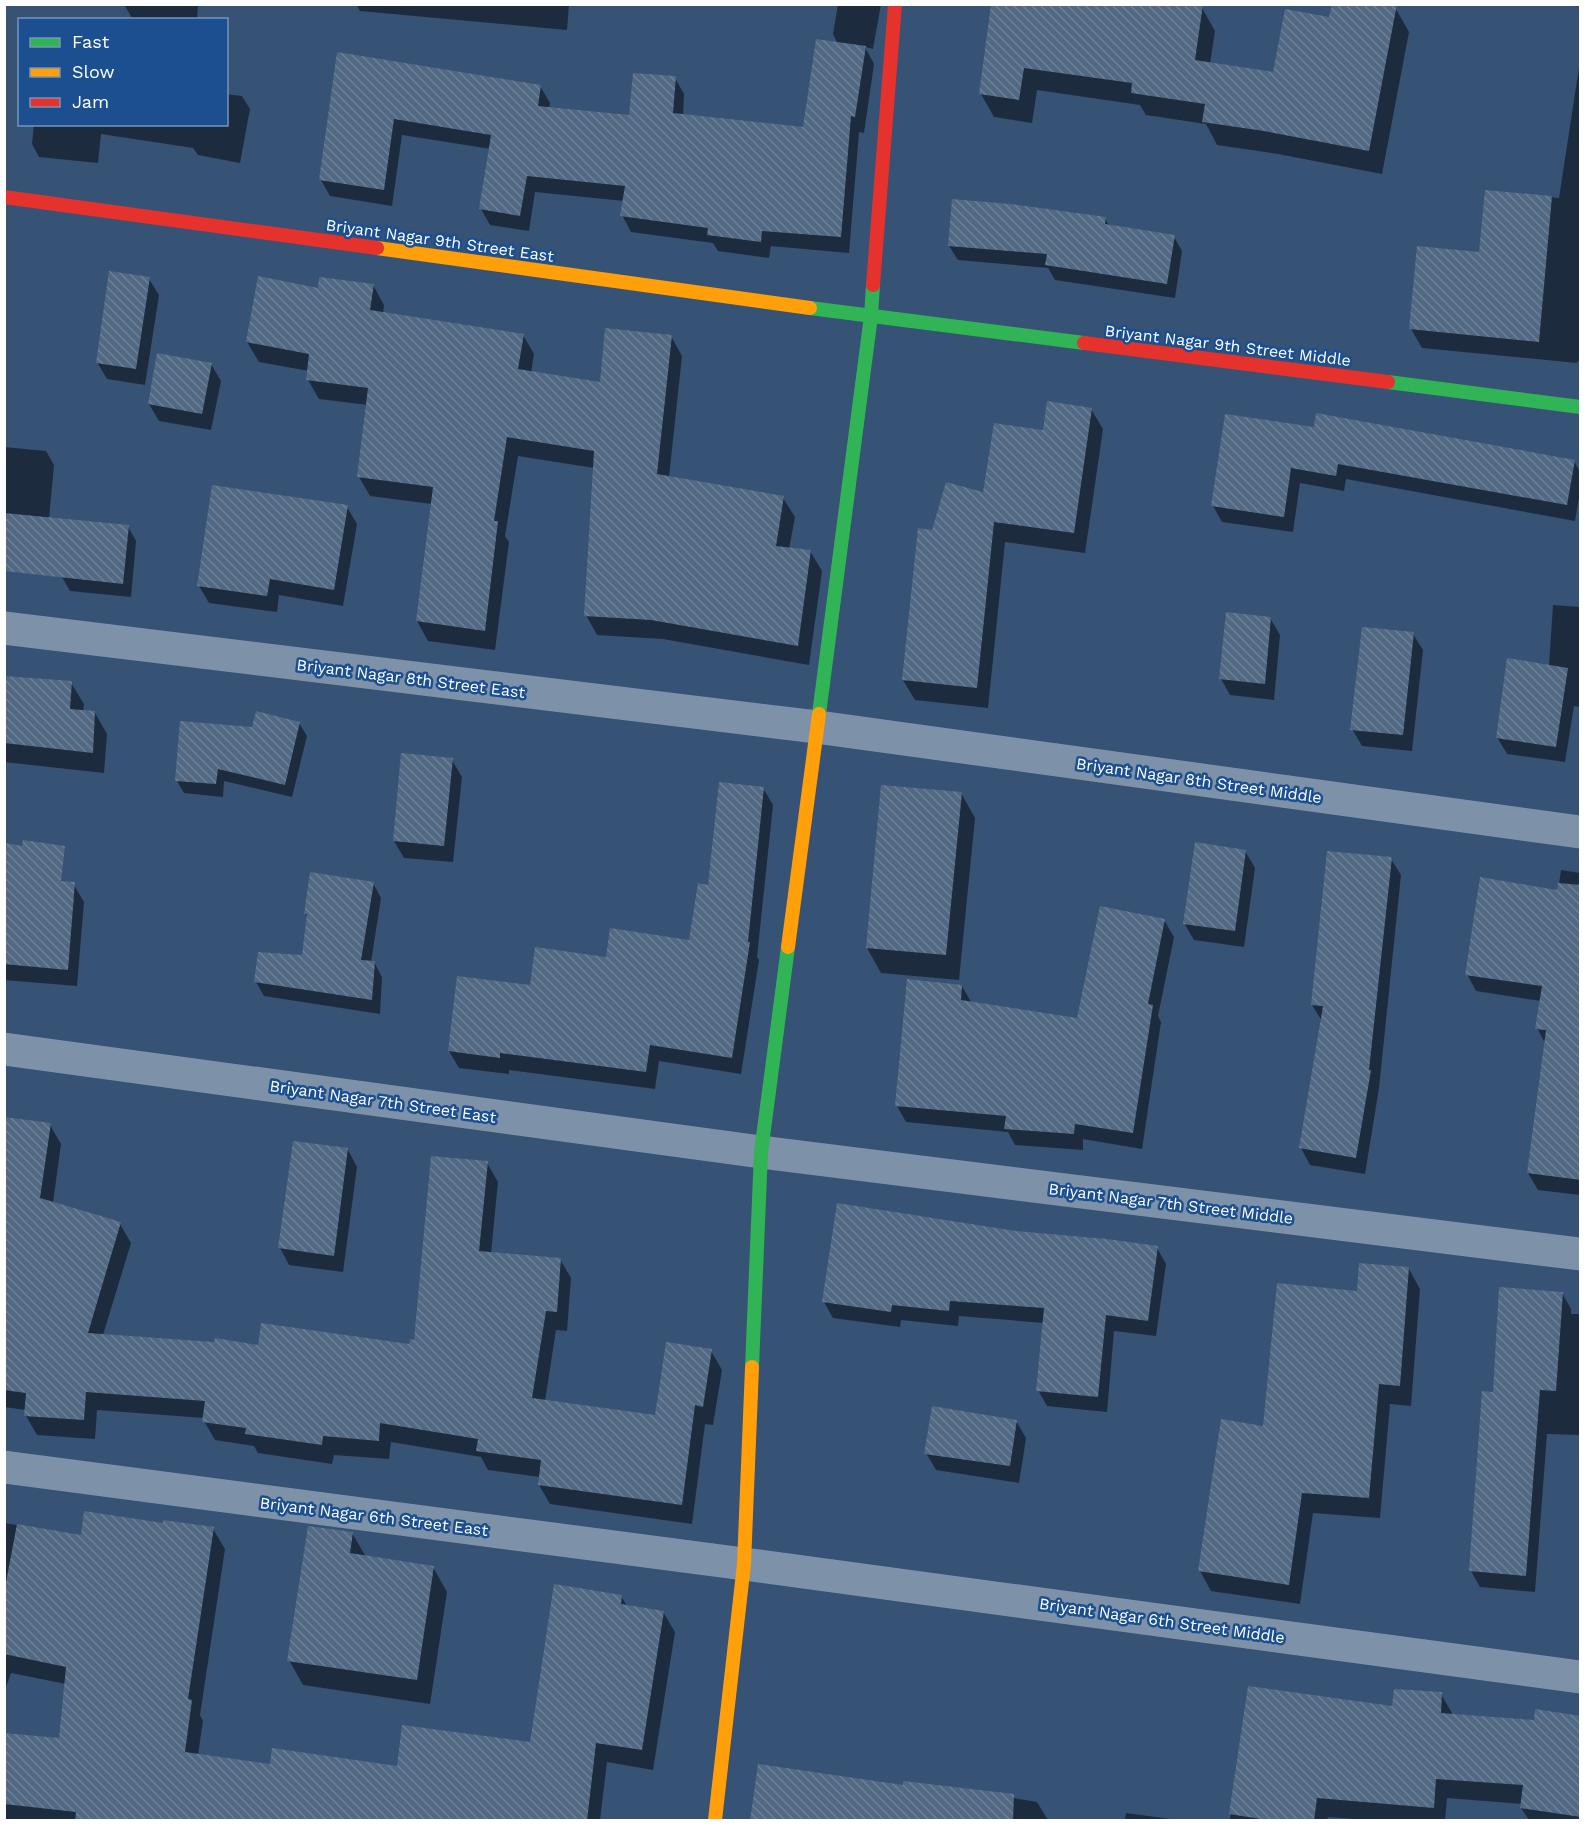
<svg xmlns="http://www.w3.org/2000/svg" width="1585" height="1825" font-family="'Work Sans',sans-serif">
<defs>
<pattern id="building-back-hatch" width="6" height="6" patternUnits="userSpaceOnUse" patternTransform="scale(1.5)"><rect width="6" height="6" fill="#526984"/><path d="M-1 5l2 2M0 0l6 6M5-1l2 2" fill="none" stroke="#6c8096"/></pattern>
</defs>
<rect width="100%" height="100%" fill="#365274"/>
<g fill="#0007">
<polygon points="124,4 198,4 197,20 133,20"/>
<polygon points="246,4 272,4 271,6"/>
<polygon points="356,4 569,4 567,30 360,11"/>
<polygon points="838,4 881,4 873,49 865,47 874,64 864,133 859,132 849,253 771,246 769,258 718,251 713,243 631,232 622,215 624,201 535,192 529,231 490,225 481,209 491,149 402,135 392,206 330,196 321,180 339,54 540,86 550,103 549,109 631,116 675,78 684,94 683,116 804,129 838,44 833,34"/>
<polygon points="993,4 1202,8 1215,31 1210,64 1274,74 1330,19 1396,9 1409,32 1382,174 1278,154 1217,145 1206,124 1146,115 1140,105 1037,90 1032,123 994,117 981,94"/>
<polygon points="1580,61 1580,362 1577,361 1577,363 1422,348 1411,329 1481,254 1487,191 1559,198"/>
<polygon points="226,94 242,96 250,109 240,163 198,155 193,148 101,134 98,163 39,157 32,144 34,124 226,124"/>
<polygon points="1105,218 1109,226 1174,237 1182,251 1175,298 1055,280 1048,268 958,260 949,246"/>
<polygon points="149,279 159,295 145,385 107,379 97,362"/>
<polygon points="373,285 384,305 383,314 523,335 534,354 531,373 601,384 671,336 682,356 669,477 783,498 795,517 789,549 810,551 822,571 809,665 663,639 597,635 586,615 594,468 518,456 505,536 509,542 495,650 428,641 417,621 432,504 370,496 359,477 368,405 319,399 308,380 309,371 259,362 247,342 319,289"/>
<polygon points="211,364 221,381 211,430 159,421 149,404"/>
<polygon points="1091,409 1103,429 1085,553 1005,542 988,708 915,700 903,680 933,532 984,494 1044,432"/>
<polygon points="1226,416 1574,461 1580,472 1580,492 1575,521 1346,479 1344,491 1300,483 1293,532 1222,522 1213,506"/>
<polygon points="4,447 46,451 54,465 49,519 128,527 136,541 131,597 70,591 62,577 4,560"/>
<polygon points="347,507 357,524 343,606 279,595 277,612 209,603 199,586"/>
<polygon points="1553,605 1580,607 1580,707 1574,706 1565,762 1507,754 1497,737 1549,666"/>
<polygon points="1270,618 1280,635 1274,700 1230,695 1221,679"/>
<polygon points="1413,634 1423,650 1412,751 1362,746 1352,729"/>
<polygon points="71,683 84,704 83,712 95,713 107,734 104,773 4,762 4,687"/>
<polygon points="299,723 307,736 292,797 224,781 223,797 184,793 177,781 253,728"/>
<polygon points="452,760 462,777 453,862 404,858 394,841"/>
<polygon points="763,788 773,805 757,957 759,960 741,1074 659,1061 655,1089 509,1070 509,1074 459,1068 449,1051 531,987 607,958 690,942 709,886"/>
<polygon points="961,793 975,818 959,980 881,973 867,948"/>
<polygon points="1245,851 1255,868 1244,947 1194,940 1184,923"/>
<polygon points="1391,859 1401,875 1379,1088 1365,1174 1310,1165 1301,1148 1322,1021 1312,1005"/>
<polygon points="1561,870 1580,873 1580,1195 1538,1190 1528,1173 1545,1043 1537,1028 1541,1001 1476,991 1467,974 1558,891"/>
<polygon points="4,880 74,885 84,902 77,986 4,980"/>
<polygon points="373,883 381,898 371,962 374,962 382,977 380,1014 264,996 256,982 303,957 308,918 305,913"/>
<polygon points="1164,920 1174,937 1158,1016 1161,1022 1142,1149 1083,1139 1083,1150 1015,1145 1008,1132 906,1122 897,1106 962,986 971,1002 1078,1019"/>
<polygon points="4,1119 50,1125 61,1144 53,1203 120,1224 131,1243 103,1335 259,1347 411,1346 415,1342 487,1163 498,1182 491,1253 560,1259 571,1278 567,1331 556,1330 545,1401 656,1416 711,1351 722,1370 713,1425 705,1424 692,1524 550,1504 539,1485 540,1477 488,1470 481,1457 391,1442 389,1459 334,1455 332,1464 258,1453 254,1446 215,1440 204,1421 204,1418 97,1410 95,1439 37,1435 26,1416 26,1410 4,1407"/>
<polygon points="348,1150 357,1167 343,1272 289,1265 280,1248"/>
<polygon points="1016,1232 1157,1248 1166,1264 1156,1336 1114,1331 1107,1412 1047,1406 1038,1390 1044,1323 959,1316 958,1326 901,1320 900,1327 833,1318 824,1302"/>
<polygon points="1409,1269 1420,1289 1411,1406 1390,1404 1380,1518 1313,1513 1300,1604 1211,1591 1200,1571 1264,1427 1358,1292"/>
<polygon points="1562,1293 1571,1309 1571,1314 1580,1314 1580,1435 1547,1434 1535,1592 1480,1587 1471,1571 1495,1394"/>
<polygon points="1016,1421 1026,1438 1019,1483 936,1470 926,1453"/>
<polygon points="4,1523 82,1536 164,1524 213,1529 225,1549 200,1715 203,1721 198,1755 271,1766 398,1768 532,1743 621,1596 627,1606 663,1612 675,1632 653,1770 607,1762 600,1820 4,1820 4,1735 60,1740 66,1684 11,1673 4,1693"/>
<polygon points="352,1533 366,1557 433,1567 447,1592 430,1704 303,1685 289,1660"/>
<polygon points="1249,1687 1394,1708 1441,1694 1453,1715 1535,1721 1580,1718 1580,1820 1529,1820 1521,1808 1522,1804 1447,1798 1445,1820 1368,1820 1328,1817 1327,1820 1230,1820"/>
<polygon points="904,1787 971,1791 1037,1802 1048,1820 751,1820"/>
<polygon points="1126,1813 1178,1820 1125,1820"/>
</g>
<g fill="url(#building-back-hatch)">
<polygon points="991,4 1203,4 1195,60 1273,72 1285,9 1329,17 1332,4 1397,4 1369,151 1264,131 1202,122 1205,104 1131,93 1132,83 1024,68 1019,100 979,94"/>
<polygon points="816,39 866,46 855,117 851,116 841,237 762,231 761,242 707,235 708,228 620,216 625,186 527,176 520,216 479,209 491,135 394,119 384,190 319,180 337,52 541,85 538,106 629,115 633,73 676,76 673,113 803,127"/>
<polygon points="1485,190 1552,196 1539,342 1409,329 1417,246 1479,252"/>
<polygon points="952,199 1010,204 1106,217 1105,224 1175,235 1167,284 1045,265 1047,254 948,246"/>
<polygon points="109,271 150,277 136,369 96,363"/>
<polygon points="258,276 318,288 319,277 374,284 370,310 524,334 518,369 600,382 605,328 672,335 657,474 784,496 776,546 811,550 798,646 651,620 584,616 594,451 507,437 494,521 498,521 485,631 416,621 433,487 357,477 368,388 306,380 309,354 246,342"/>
<polygon points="157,353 212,363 202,414 148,404"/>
<polygon points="1047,401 1092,408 1074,533 994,522 977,688 902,680 918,528 932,530 946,482 983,492 994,423 1043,430"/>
<polygon points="1316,413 1575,460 1567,505 1338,464 1336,476 1291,468 1284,517 1211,506 1225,414 1314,427"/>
<polygon points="212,485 348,505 334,590 270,579 267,596 197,586"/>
<polygon points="4,513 129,525 123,584 4,571"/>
<polygon points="1226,612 1271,617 1265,684 1219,679"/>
<polygon points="1362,627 1414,632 1403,735 1350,730"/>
<polygon points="1507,658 1568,668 1556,747 1496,738"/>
<polygon points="4,676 72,681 70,709 95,711 93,753 4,743"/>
<polygon points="256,711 300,722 285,785 218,769 216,784 175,781 180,721 252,727"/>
<polygon points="401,753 453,758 444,846 393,841"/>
<polygon points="719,782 764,787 748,942 750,942 732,1058 650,1045 646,1072 500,1053 500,1058 448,1051 457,976 530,985 535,947 606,957 610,928 689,940 698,883 708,885"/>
<polygon points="881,785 962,792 946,955 866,948"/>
<polygon points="23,840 65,846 61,881 75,882 68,970 4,964 4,843 22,846"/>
<polygon points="1195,842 1246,850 1235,931 1183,924"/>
<polygon points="1327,851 1392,857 1369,1070 1371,1070 1356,1158 1299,1148 1323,1006 1311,1005"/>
<polygon points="310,872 374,882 361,960 375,961 372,1000 254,982 258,952 302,955 307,914 304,914"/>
<polygon points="1480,877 1557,890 1558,883 1581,885 1581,1180 1527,1173 1546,1030 1535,1029 1542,986 1465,975"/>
<polygon points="1100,906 1165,919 1148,1004 1153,1005 1133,1133 1075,1124 1074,1134 1004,1129 1006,1116 895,1106 907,979 962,985 961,1000 1077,1018"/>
<polygon points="4,1117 51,1123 40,1198 121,1222 88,1333 214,1342 215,1338 258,1345 261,1323 409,1344 410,1339 414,1340 431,1156 488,1161 479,1251 561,1258 557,1312 546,1311 532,1398 655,1415 666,1342 712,1349 703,1407 695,1405 682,1505 538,1485 541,1460 476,1451 478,1439 380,1423 379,1441 323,1436 322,1445 245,1434 246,1428 202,1422 205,1401 86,1392 84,1420 24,1416 26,1393 4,1390"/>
<polygon points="293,1141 348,1148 334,1256 278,1248"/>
<polygon points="837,1203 1016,1231 1107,1239 1158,1246 1148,1321 1106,1315 1098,1397 1036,1391 1044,1308 950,1301 949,1311 892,1305 891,1312 822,1302"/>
<polygon points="1359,1263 1409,1267 1400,1386 1379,1384 1369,1498 1302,1493 1289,1585 1198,1571 1221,1419 1263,1426 1277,1283 1357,1291"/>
<polygon points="1499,1287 1563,1292 1556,1391 1540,1390 1526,1576 1469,1571 1482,1391 1493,1392"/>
<polygon points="932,1406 1017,1420 1010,1466 924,1454"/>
<polygon points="84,1511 163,1523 163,1520 214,1527 188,1699 192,1700 185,1752 270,1764 272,1748 397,1766 402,1725 530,1742 554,1584 622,1595 621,1604 664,1611 642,1750 596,1743 587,1821 75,1821 76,1812 4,1804 4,1733 59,1738 66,1667 4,1654 4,1593 17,1524 81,1535"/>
<polygon points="308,1526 353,1532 350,1553 434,1566 417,1680 287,1661"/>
<polygon points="1248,1686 1392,1706 1394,1689 1442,1692 1441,1713 1534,1720 1535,1709 1581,1716 1581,1817 1520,1808 1523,1785 1436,1779 1434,1808 1317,1798 1314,1821 1274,1821 1229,1814"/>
<polygon points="758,1764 903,1785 903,1781 1014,1794 1013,1821 750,1821"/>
</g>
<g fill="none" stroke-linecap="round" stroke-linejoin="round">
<g stroke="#7d92a8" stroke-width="33">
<polyline points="4,628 817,727 1580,832"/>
<polyline points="4,1049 761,1152 1580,1254"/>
<polyline points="4,1467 744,1564 1580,1677"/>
</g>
<g stroke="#30b455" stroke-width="14">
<polyline points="810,308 1084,343"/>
<polyline points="1388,382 1580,407"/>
<polyline points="819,714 871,316 873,285"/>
<polyline points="752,1367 761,1152 788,947"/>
</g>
<g stroke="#ff9f0a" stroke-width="14">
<polyline points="377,248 810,308"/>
<polyline points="788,947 819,714"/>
<polyline points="715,1820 744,1564 752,1367"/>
</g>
<g stroke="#e5322d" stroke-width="14">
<polyline points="4,197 377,248"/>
<polyline points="873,285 895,4"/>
<polyline points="1084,343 1388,382"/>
</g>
</g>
<g text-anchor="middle" stroke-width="5" stroke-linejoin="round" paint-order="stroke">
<g font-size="16" fill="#fff" stroke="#1b4f8f">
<text transform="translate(440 240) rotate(8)" y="6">Briyant Nagar 9th Street East</text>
<text transform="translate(1228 345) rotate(7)" y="6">Briyant Nagar 9th Street Middle</text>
<text transform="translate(411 678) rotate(7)" y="6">Briyant Nagar 8th Street East</text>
<text transform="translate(1199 780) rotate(8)" y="6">Briyant Nagar 8th Street Middle</text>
<text transform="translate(383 1101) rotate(8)" y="6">Briyant Nagar 7th Street East</text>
<text transform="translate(1171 1203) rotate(7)" y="6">Briyant Nagar 7th Street Middle</text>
<text transform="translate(374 1516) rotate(7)" y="6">Briyant Nagar 6th Street East</text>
<text transform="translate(1162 1620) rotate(8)" y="6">Briyant Nagar 6th Street Middle</text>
</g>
</g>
<rect width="1585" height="1825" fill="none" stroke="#ffffff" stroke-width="12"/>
<rect x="18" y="18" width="210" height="108" fill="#1b4f8f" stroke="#7695bc" stroke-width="1.5"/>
<rect x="30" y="38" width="30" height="9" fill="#30b455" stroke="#7695bc" stroke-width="1.5"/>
<text x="72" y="48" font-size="18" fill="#ffffff">Fast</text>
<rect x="30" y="68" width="30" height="9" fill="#ff9f0a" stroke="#7695bc" stroke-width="1.5"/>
<text x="72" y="78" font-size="18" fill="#ffffff">Slow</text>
<rect x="30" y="98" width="30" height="9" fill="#e5322d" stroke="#7695bc" stroke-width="1.5"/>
<text x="72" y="108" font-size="18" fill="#ffffff">Jam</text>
</svg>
